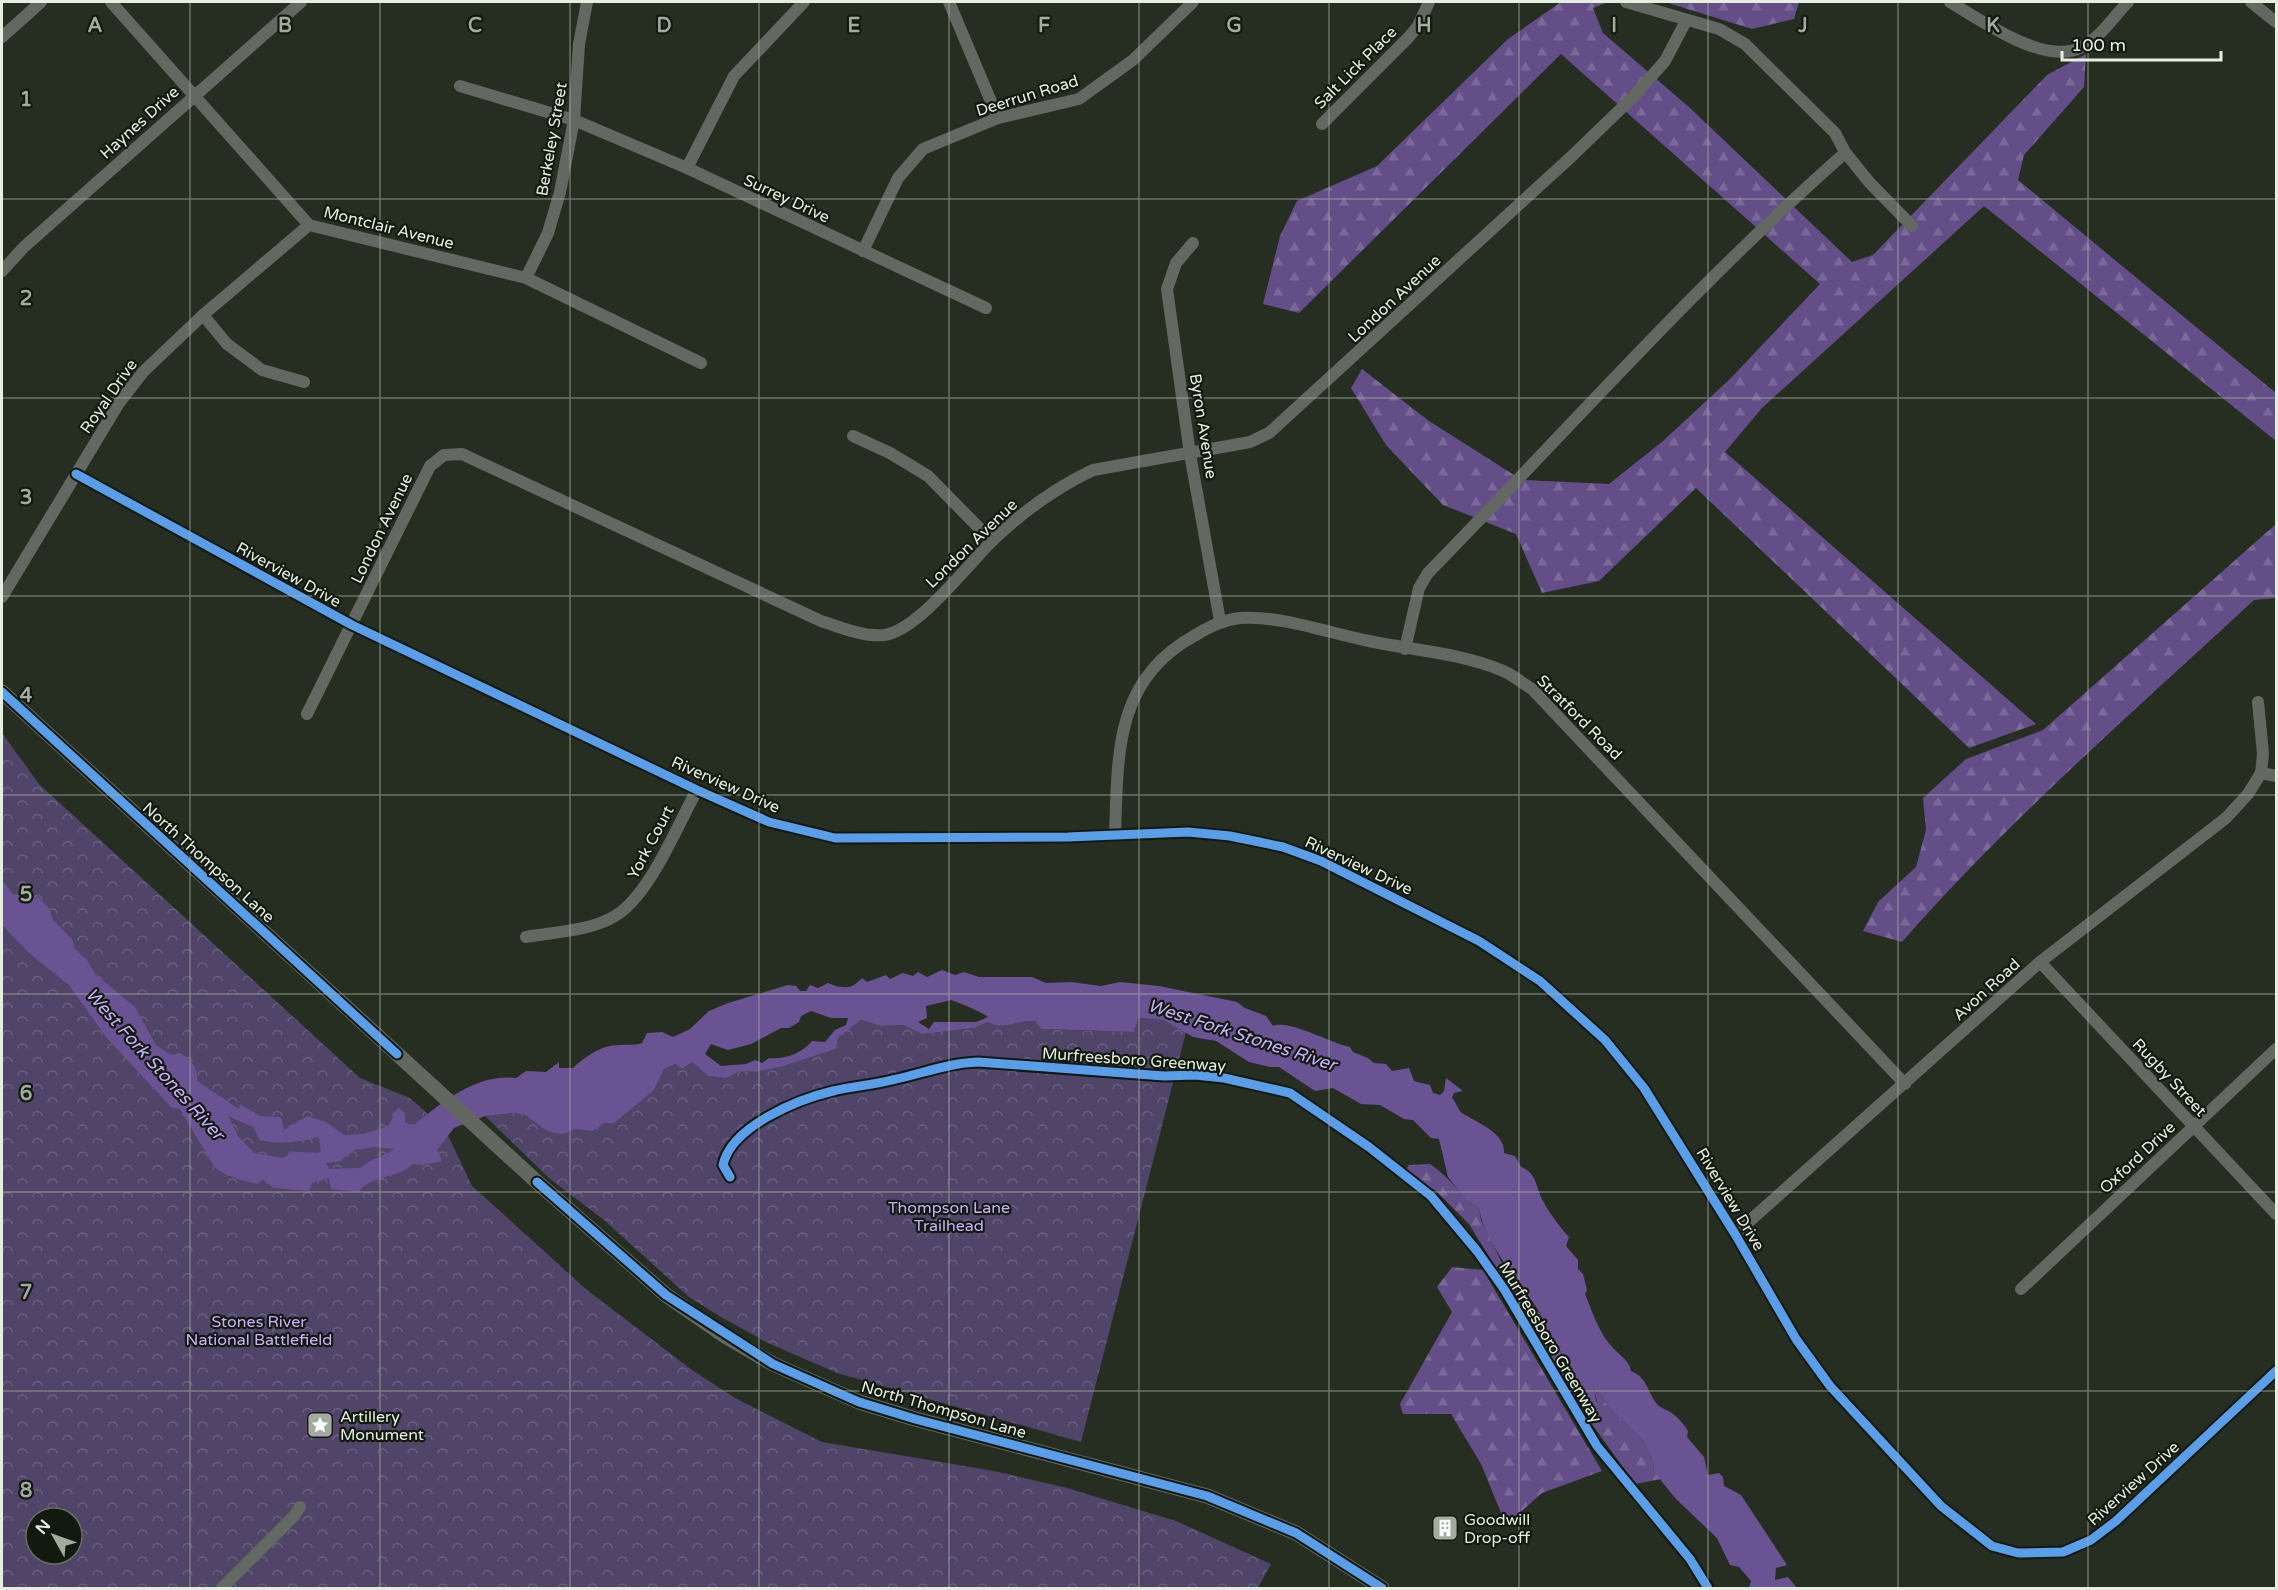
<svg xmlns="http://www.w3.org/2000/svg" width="2278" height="1590" font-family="'Varela Round',sans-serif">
<defs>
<pattern id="forest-firs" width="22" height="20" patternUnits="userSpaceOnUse" patternTransform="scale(1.5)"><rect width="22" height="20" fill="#634e88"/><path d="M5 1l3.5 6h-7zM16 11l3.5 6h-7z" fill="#796898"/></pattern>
<pattern id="park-crowns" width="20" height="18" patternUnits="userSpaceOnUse" patternTransform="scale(1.5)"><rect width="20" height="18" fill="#504469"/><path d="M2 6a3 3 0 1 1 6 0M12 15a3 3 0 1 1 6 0" fill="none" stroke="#695f7e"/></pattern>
</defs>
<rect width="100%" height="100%" fill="#262e22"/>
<g fill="url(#forest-firs)">
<polygon points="1561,2 1608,2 1593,8 1603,33 1690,108 1852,262 1873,255 2047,75 2086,54 2084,87 2024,155 2018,180 2276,393 2276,441 1984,206 1762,408 1725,452 2036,724 1969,748 1696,488 1599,581 1542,593 1516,534 1443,505 1386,445 1351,388 1362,369 1429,421 1522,480 1609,484 1663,441 1730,379 1820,284 1561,54 1299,313 1263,304 1280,236 1297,201 1377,166 1508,39"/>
<polygon points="1665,2 1799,2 1794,19 1752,29"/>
<path d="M 2276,524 L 2276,598 L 2254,600 C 2134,711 2010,819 1902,942 L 1863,931 L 1878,902 L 1916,867 L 1926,830 L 1923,798 L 1966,759 L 2043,730 Z"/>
<path d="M 1430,1164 C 1449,1177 1461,1195 1479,1208 L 1481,1220 L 1501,1261 L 1524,1288 L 1530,1302 L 1543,1317 L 1544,1332 L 1556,1344 L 1572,1372 L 1582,1382 L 1588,1399 L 1597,1402 L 1594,1387 L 1602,1395 L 1608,1407 L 1642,1440 L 1653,1462 L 1654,1472 L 1661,1479 L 1635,1484 L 1589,1420 L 1469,1224 L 1435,1190 L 1426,1187 L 1406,1170 L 1409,1165 Z"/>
<polygon points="1452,1267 1483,1270 1602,1471 1542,1493 1506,1525 1481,1464 1451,1414 1403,1414 1400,1404 1452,1312 1437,1287"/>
</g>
<g fill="url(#park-crowns)" fill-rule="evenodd">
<path d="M 2,733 L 39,784 L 360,1078 L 410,1098 L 445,1129 L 472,1186 L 587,1290 L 692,1370 L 735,1398 L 822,1442 L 994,1471 L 1067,1488 L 1176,1521 L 1271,1564 L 1258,1588 L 2,1588 ZM 36,1518 L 72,1518 L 72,1554 L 36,1554 Z"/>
<path d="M 1139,1018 L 1163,1020 L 1186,1032 L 1081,1442 L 837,1373 L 768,1343 L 721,1317 L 689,1297 L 604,1220 L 550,1179 L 485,1116 L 514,1113 L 527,1115 L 542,1128 L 564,1134 L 575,1129 L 599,1127 L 654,1090 L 664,1069 L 675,1064 L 682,1069 L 692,1062 L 708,1076 L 726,1078 L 741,1071 L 756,1072 L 781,1067 L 836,1049 L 838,1038 L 859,1020 L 881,1026 L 905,1025 L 922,1034 L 975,1028 L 987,1022 C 1005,1030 1016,1020 1035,1021 L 1041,1029 L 1134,1032 Z"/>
</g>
<path fill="#6a5392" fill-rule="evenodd" d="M 2,880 L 13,894 L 39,898 L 49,908 L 53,920 L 73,940 L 74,948 L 87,960 L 96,975 L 135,1007 L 156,1045 L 171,1055 L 180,1053 C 191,1060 198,1067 197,1081 L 239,1109 L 240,1104 L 260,1116 L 281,1117 L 284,1130 L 308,1116 L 326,1122 L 344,1135 L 364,1134 L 388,1126 L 398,1108 L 405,1113 L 405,1122 L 413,1126 C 441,1102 478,1073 516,1078 L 526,1071 L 546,1072 L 559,1062 L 559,1068 L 573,1068 C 585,1057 601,1045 619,1045 C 628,1044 632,1046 642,1043 L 647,1033 L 662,1032 L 673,1037 L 690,1029 L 709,1011 L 728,1003 L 788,985 L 796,986 L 800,991 L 806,991 L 810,985 L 818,988 L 828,983 C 843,989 851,990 862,978 L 867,982 L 886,975 L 890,979 L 903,973 L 913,976 L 918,972 L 927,977 L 942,970 L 955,975 L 964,972 L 979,977 L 1032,977 L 1046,983 L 1071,982 L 1101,986 L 1120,982 L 1159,986 L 1237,1002 L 1245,1008 L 1266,1016 L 1273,1026 C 1288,1019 1333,1044 1350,1047 L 1353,1052 L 1368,1058 L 1374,1063 L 1386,1064 L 1392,1071 L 1409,1068 L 1414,1081 L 1430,1085 L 1433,1093 L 1440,1095 L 1444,1091 L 1446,1078 L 1463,1091 L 1454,1093 L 1452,1098 C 1456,1102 1458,1110 1462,1113 C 1476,1122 1506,1133 1504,1153 L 1515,1156 L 1521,1167 C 1536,1172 1536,1186 1541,1197 C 1547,1210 1559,1226 1569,1237 L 1566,1246 L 1578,1260 L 1578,1269 L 1583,1274 L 1587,1290 L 1585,1294 C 1593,1313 1599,1334 1614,1349 C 1621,1356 1630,1362 1631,1371 C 1648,1378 1647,1392 1657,1404 C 1661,1409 1669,1410 1673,1414 C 1678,1418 1684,1424 1688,1431 L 1687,1437 L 1704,1457 L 1708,1475 L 1719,1473 L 1723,1477 L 1724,1486 L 1741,1495 L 1787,1565 L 1776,1568 L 1775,1580 L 1788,1577 L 1797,1588 L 1749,1587 L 1751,1581 L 1739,1567 L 1730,1565 L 1717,1538 L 1676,1499 L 1654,1472 L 1653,1462 L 1642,1440 L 1608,1407 L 1602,1395 L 1594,1388 L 1598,1412 L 1595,1409 C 1582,1388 1571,1367 1557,1346 C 1554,1341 1547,1337 1544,1332 C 1542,1327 1544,1320 1541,1314 C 1521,1284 1484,1243 1479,1208 L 1465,1198 L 1448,1177 L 1439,1139 L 1431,1138 L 1413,1120 L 1404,1119 L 1380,1105 L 1361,1104 L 1333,1088 L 1315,1091 L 1279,1067 L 1270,1067 L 1249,1062 L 1216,1041 L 1193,1037 L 1163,1020 L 1139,1018 L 1134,1032 L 1041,1029 L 1035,1021 C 1015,1020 1007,1031 987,1022 L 975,1028 L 922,1034 L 904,1025 L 881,1026 L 860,1020 L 838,1038 L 836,1049 L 781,1067 L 756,1072 L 741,1071 L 726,1078 L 708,1076 L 692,1062 L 682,1069 L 675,1064 L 664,1069 L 654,1090 L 614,1123 L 605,1123 L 593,1131 L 575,1129 L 564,1134 L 554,1133 L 542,1128 L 526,1115 L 514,1113 L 485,1116 L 454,1128 L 437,1150 L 442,1161 L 423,1165 L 413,1164 C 396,1180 370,1175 359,1192 L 331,1189 L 329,1178 L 312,1183 L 309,1191 L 273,1188 L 264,1179 L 257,1184 C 242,1180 224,1177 213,1165 L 180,1109 L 171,1107 L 106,1037 L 69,985 L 29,953 L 2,925 ZM 951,1000 C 958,1002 984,1013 988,1017 L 976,1022 L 934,1022 L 929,1029 L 918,1022 L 927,1018 L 926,1006 ZM 811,1011 L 831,1018 L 848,1018 L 846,1025 L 835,1030 L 825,1042 L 812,1041 C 803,1053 783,1060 769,1058 L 762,1063 L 755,1060 L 746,1064 L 721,1066 L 705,1054 L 711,1044 L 728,1050 L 751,1044 L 781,1028 L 789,1028 L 799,1022 L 801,1016 ZM 228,1116 L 253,1127 L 260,1140 C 280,1145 299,1142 319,1137 L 321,1153 L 294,1152 L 283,1158 L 254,1153 L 238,1136 ZM 374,1147 L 394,1149 C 383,1157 368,1160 361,1168 L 329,1169 L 326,1163 L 340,1161 L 355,1150 Z"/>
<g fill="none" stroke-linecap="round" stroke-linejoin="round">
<g stroke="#646862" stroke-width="12">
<polyline points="111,2 309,225 526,278 701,363"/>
<polyline points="949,2 998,118"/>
<polyline points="1626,2 1719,29 1745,44 1835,133 1845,152 1869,182 1912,226"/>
<path d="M 1950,2 C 1981,20 2045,67 2082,47 C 2100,38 2114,16 2128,2"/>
<polyline points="2251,2 2276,22"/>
<polyline points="2,37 41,2"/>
<polyline points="460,86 574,120 687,168 986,308"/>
<polyline points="1322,124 1408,38 1418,26 1429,2"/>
<polyline points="687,168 734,76 804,2"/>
<polyline points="1193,243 1176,263 1167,289 1190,454 1220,621"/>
<polyline points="863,251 898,178 923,149 998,118 1079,99 1133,60 1193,2"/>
<polyline points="2,271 24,247 301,2"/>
<polyline points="526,278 548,233 560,192 574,120 579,44 587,2"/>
<polyline points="203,315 227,344 262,370 304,382"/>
<polyline points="853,436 890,453 928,476 992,541"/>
<polyline points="76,474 352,625 697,790 769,822 835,838 1068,837 1188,832 1230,836 1283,847 1321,861 1479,941 1540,981 1605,1040 1644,1088 1735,1234 1796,1339 1830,1386 1941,1506 1992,1546 2018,1553 2063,1552 2091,1540 2116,1521 2276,1371"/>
<polyline points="2,597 119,403 143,372 203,315 309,225"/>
<path d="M 1405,649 L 1419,588 L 1428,573 C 1566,432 1697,283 1845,153"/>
<polyline points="2258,702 2263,754 2261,773"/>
<path d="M 307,714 L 430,466 L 444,455 L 462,454 L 821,621 C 840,627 863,637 884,635 C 917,631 967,566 991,542 C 1021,513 1055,488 1093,470 L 1250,442 L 1269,433 L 1571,157 L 1633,97 L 1665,61 L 1686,21"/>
<path d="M 1115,834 C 1118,755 1114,680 1194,636 C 1209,627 1222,620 1240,618 C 1279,615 1329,633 1369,641 C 1412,650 1460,653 1501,670 C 1512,674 1522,683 1532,689 L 1905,1084"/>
<path d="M 526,937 C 554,932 591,931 615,916 C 650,895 677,826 697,790"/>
<polyline points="2040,962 2276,1214"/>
<polyline points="1735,1234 2040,962 2226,818 2248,794 2261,773 2276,776"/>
<polyline points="2021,1289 2276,1049"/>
<polyline points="222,1588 294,1516 300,1507"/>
</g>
<polyline stroke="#62685f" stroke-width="15" points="2,692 537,1182 666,1295 725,1336 773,1364 859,1402 915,1419 1207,1496 1296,1533 1382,1588"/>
<defs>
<g id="cycleway">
<polyline points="76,474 352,625 697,790 769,822 835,838 1068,837 1188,832 1230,836 1283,847 1321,861 1479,941 1540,981 1605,1040 1644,1088 1735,1234 1796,1339 1830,1386 1941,1506 1992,1546 2018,1553 2063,1552 2091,1540 2116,1521 2276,1371"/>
<polyline points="2,692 397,1054"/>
<path d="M 730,1177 L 723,1165 C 731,1126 799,1099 833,1091 C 853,1086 873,1085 892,1080 C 921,1074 948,1063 978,1062 L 1164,1076 L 1195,1075 L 1224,1078 L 1290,1093 L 1369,1147 L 1431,1196 L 1477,1251 L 1504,1289 L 1597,1446 L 1690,1559 L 1708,1588"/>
<polyline points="537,1182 666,1295 773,1364 859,1402 915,1419 1207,1496 1296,1533 1382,1588"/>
</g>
</defs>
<use href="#cycleway" stroke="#12190f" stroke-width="13"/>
<use href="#cycleway" stroke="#5a9eea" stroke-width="9"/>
</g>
<path fill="none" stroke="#a2ab9e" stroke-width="1.5" stroke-opacity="0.55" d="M 190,2 L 190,1588M 380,2 L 380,1588M 570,2 L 570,1588M 759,2 L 759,1588M 949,2 L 949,1588M 1139,2 L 1139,1588M 1329,2 L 1329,1588M 1519,2 L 1519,1588M 1708,2 L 1708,1588M 1898,2 L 1898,1588M 2088,2 L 2088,1588M 2,199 L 2276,199M 2,398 L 2276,398M 2,596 L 2276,596M 2,795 L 2276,795M 2,994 L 2276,994M 2,1192 L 2276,1192M 2,1391 L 2276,1391"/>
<defs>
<symbol id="sight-square" viewBox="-11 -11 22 22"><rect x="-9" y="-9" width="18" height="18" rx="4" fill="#a2ab9e" stroke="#12190f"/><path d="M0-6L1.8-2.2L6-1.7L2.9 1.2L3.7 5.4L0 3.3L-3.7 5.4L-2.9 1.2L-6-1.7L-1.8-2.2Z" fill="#fff"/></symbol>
<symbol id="building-square" viewBox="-11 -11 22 22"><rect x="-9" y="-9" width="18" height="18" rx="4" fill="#a2ab9e" stroke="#12190f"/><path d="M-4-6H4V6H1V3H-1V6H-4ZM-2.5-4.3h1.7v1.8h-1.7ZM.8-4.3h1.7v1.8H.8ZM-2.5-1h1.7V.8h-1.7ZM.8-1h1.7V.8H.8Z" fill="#fff"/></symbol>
</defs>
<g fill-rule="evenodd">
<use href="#sight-square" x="305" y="1410" width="30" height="30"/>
<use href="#building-square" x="1430" y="1513" width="30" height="30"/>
</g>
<g text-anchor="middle" stroke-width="4.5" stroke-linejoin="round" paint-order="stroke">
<g font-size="16" fill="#e5efe0" stroke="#12190f">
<text transform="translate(1355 67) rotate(-45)" y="6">Salt Lick Place</text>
<text transform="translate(1027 95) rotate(-17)" y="6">Deerrun Road</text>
<text transform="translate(139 122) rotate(-42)" y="6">Haynes Drive</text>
<text transform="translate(551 139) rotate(-80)" y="6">Berkeley Street</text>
<text transform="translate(787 198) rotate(25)" y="6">Surrey Drive</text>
<text transform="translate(389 227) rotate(14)" y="6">Montclair Avenue</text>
<text transform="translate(1394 298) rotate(-43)" y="6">London Avenue</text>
<text transform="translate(108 396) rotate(-55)" y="6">Royal Drive</text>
<text transform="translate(1204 426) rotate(81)" y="6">Byron Avenue</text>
<text transform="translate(381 528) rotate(-64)" y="6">London Avenue</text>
<text transform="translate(971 543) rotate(-44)" y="6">London Avenue</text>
<text transform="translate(289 574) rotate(29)" y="6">Riverview Drive</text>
<text transform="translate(1580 717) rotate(45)" y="6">Stratford Road</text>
<text transform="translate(726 784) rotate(24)" y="6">Riverview Drive</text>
<text transform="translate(650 842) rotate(-62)" y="6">York Court</text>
<text transform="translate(209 862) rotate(42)" y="6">North Thompson Lane</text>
<text transform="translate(1359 865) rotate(25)" y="6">Riverview Drive</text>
<text transform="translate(1986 989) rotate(-42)" y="6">Avon Road</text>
<text transform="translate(1134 1059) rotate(4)" y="6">Murfreesboro Greenway</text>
<text transform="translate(2170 1077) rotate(47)" y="6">Rugby Street</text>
<text transform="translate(2137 1157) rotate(-43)" y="6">Oxford Drive</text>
<text transform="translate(1731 1199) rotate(59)" y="6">Riverview Drive</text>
<text transform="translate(1551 1342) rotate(59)" y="6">Murfreesboro Greenway</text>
<text transform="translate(944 1409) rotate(16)" y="6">North Thompson Lane</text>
<text transform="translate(2133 1483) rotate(-42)" y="6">Riverview Drive</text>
</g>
<g font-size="16" fill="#cab0fe" stroke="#12190f">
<text x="949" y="1213">Thompson Lane<tspan x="949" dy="18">Trailhead</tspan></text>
<text x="259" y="1327">Stones River<tspan x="259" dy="18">National Battlefield</tspan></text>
</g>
<g font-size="16" fill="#e5efe0" stroke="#12190f" text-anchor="start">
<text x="340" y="1422">Artillery<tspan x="340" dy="18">Monument</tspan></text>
<text x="1464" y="1525">Goodwill<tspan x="1464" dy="18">Drop-off</tspan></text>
</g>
<g font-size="18" font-style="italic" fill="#c9aefd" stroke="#12190f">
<text transform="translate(1242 1035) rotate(18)" y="6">West Fork Stones River</text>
<text transform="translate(155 1064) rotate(48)" y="6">West Fork Stones River</text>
</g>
</g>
<g font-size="20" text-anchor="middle" font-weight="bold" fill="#a2ab9e" stroke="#12190f" stroke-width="4.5" stroke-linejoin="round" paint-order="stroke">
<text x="95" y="32">A</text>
<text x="285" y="32">B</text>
<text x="475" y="32">C</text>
<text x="664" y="32">D</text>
<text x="854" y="32">E</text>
<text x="1044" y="32">F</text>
<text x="1234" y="32">G</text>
<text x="1424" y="32">H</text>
<text x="1614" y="32">I</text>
<text x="1803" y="32">J</text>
<text x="1993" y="32">K</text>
<text x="26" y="106">1</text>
<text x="26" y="305">2</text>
<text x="26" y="504">3</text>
<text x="26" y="702">4</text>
<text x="26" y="901">5</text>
<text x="26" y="1100">6</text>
<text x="26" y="1299">7</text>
<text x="26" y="1497">8</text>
</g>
<rect width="2278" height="1590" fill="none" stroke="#e5efe0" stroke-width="6"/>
<g transform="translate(54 1536) rotate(310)"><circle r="28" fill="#12190f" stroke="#666f63" stroke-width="1.5"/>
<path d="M0-4.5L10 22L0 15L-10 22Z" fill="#a2ab9e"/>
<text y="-9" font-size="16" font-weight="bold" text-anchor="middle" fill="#e5efe0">N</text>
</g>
<path d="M2062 51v9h159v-9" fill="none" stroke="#e5efe0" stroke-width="3"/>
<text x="2071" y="51" font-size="18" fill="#e5efe0" stroke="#12190f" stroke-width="4.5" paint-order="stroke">100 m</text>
</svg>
